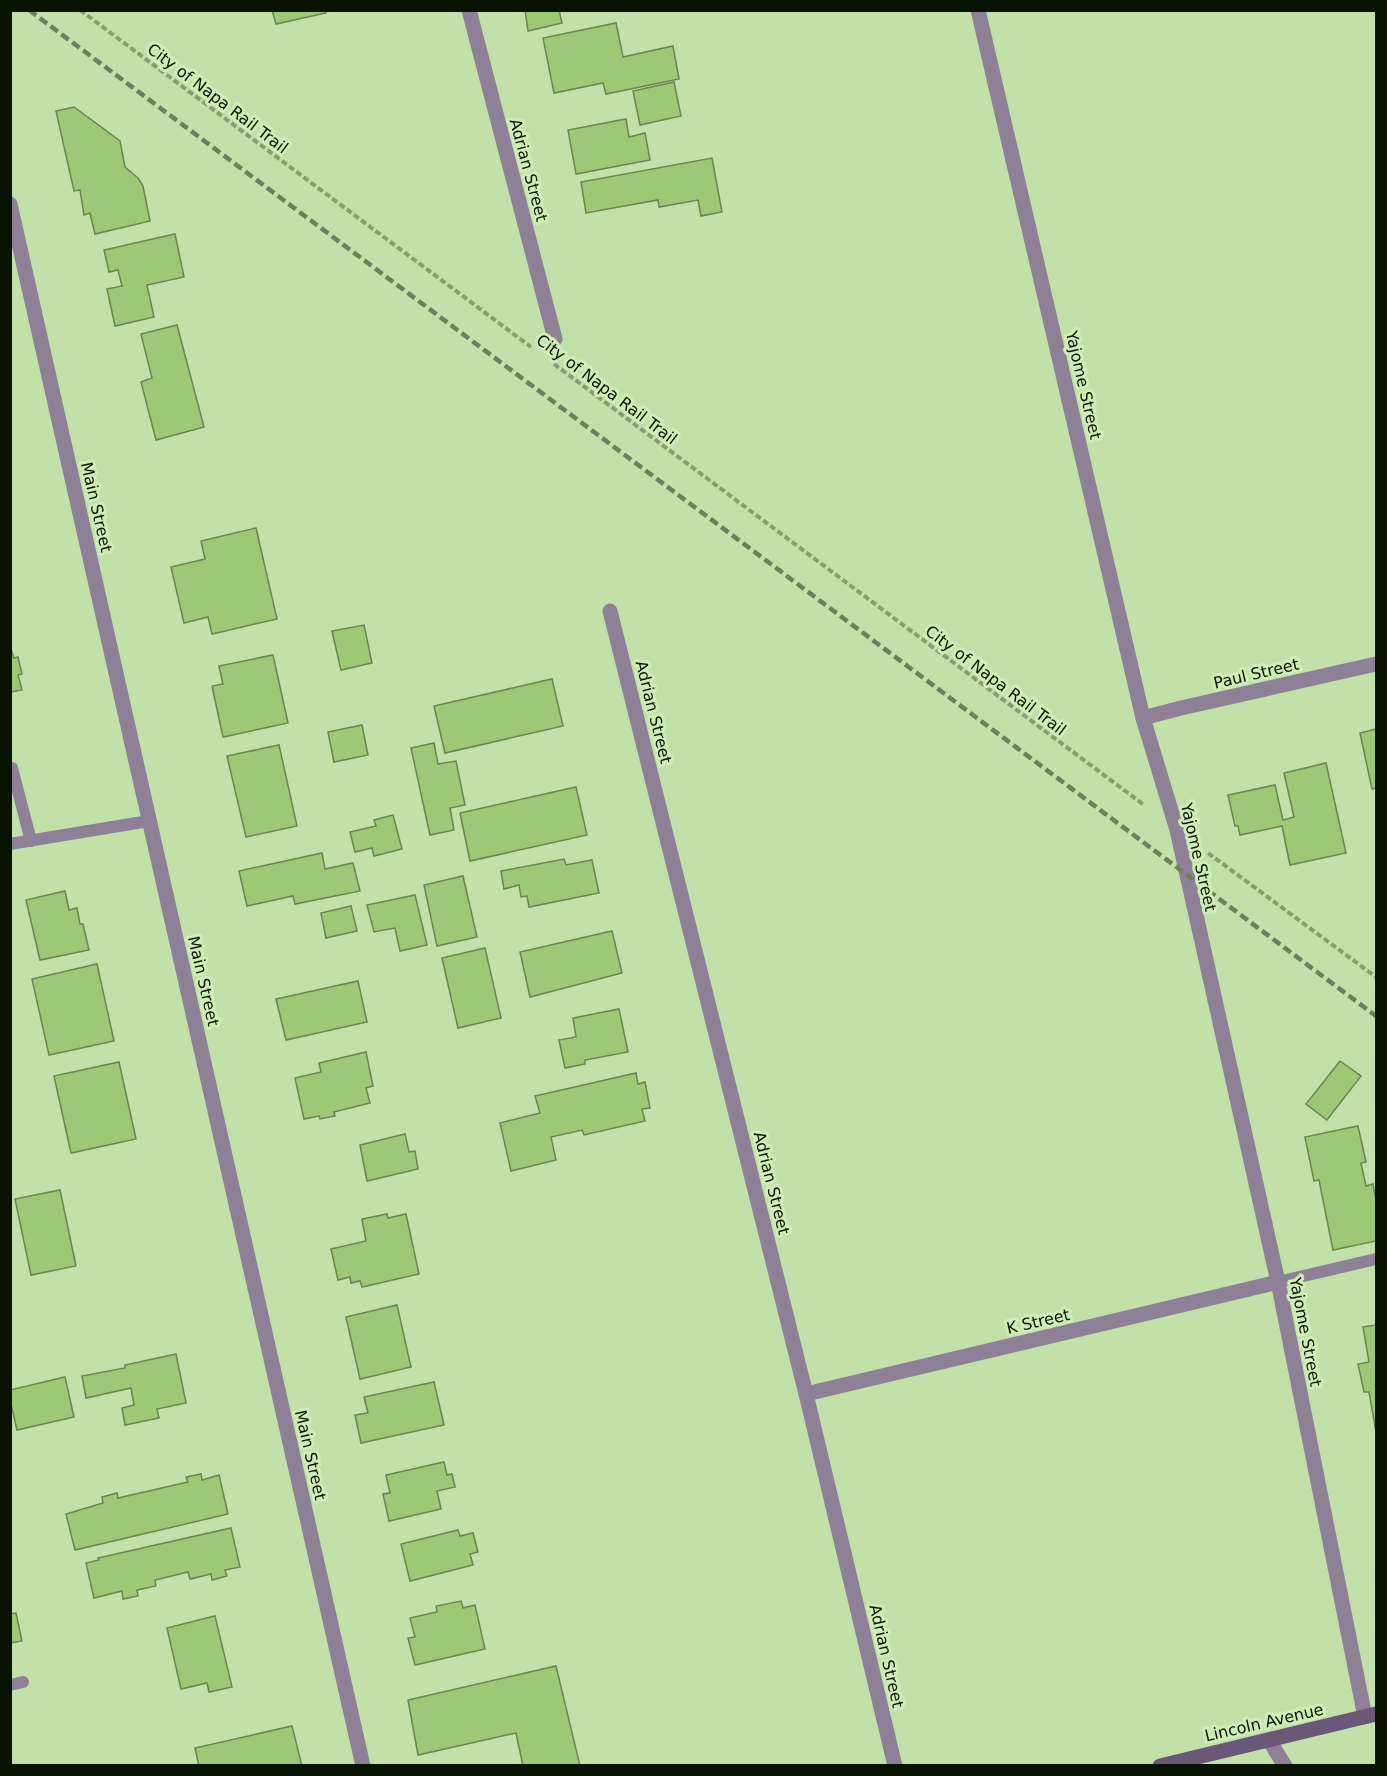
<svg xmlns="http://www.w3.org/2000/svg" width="1387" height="1776" font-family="'DejaVu Sans',sans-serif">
<rect width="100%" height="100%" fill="#c1e1a8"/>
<g fill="#9dc976" stroke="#698551" stroke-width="1.5">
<polygon points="272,10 326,10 326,13 276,24"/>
<polygon points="525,10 559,10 562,23 528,31"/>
<polygon points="616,23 623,57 673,46 679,79 606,94 603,83 554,93 543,38"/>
<polygon points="674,82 681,116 640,125 633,91"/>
<polygon points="74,107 120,141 125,167 138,178 143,186 150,221 95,234 90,213 84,215 80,190 74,191 56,111"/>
<polygon points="626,119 629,137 645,133 650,160 576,174 568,130"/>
<polygon points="712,158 722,212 701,216 698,200 659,207 658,200 586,213 581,182"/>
<polygon points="175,234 184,277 147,285 154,317 115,326 107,289 122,286 118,270 109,272 104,250"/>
<polygon points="177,325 204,427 156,440 141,382 152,378 141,334"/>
<polygon points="256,528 277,619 212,634 208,617 184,623 171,567 205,559 201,541"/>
<polygon points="364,625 372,663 341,670 332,631"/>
<polygon points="10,646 14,658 18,657 22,674 18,675 22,690 10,692"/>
<polygon points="273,655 288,723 223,737 212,686 223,684 219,666"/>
<polygon points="552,679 563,726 445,753 434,706"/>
<polygon points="362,725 368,755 334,762 328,732"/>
<polygon points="1376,729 1376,788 1372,789 1360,733"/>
<polygon points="434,743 438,764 456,761 465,805 450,808 454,830 430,835 411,748"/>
<polygon points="279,745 297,826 246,837 227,756"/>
<polygon points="1326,763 1346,853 1290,865 1282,826 1240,835 1238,826 1235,826 1228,795 1275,785 1283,820 1294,817 1284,773"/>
<polygon points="576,787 587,835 470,861 460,813"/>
<polygon points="393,815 402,849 374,856 372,848 355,852 350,832 376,826 374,820"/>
<polygon points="322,853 325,869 353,863 360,891 295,904 293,896 247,906 239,871"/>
<polygon points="564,859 566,865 592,860 599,893 529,907 527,896 521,897 519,885 504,889 501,871"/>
<polygon points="463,876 477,937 437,946 424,885"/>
<polygon points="65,891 69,910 77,908 80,924 83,924 89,950 40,960 26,900"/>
<polygon points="415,895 427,945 400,951 395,928 374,932 367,905"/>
<polygon points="351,906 357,931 326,938 321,913"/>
<polygon points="612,931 622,973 530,997 520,952"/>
<polygon points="485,948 501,1018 458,1028 442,958"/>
<polygon points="97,964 114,1041 49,1055 32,979"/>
<polygon points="358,981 367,1022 286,1040 276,999"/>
<polygon points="619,1009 628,1052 585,1060 585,1064 565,1068 559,1040 576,1037 573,1018"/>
<polygon points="366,1052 373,1086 366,1088 370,1103 334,1112 335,1116 320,1119 319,1116 304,1119 295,1078 321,1072 319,1063"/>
<polygon points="1340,1061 1361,1076 1327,1120 1306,1104"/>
<polygon points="119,1062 136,1139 71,1153 54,1076"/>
<polygon points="636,1073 638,1084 645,1082 650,1108 642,1109 645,1121 584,1135 582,1130 551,1137 556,1160 511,1171 500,1123 540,1113 535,1096"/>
<polygon points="1358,1126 1366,1162 1361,1163 1366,1186 1373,1184 1376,1201 1376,1241 1333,1250 1319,1180 1314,1181 1305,1137"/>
<polygon points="405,1134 409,1152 415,1151 418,1169 367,1181 360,1145"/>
<polygon points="60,1190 76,1266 31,1275 15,1199"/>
<polygon points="387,1214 388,1218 406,1214 419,1274 362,1287 360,1281 351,1283 350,1277 338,1280 331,1249 366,1241 362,1219"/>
<polygon points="397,1305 411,1367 360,1379 346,1317"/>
<polygon points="1376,1325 1376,1432 1369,1392 1364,1392 1358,1364 1369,1362 1363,1327"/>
<polygon points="176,1354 186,1403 157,1409 159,1418 125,1425 122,1408 134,1405 131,1388 86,1398 82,1376 125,1368 125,1365"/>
<polygon points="65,1377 74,1417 17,1430 10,1400 10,1390"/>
<polygon points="434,1382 444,1425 361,1443 355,1415 368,1413 364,1397"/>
<polygon points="444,1462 447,1475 452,1474 455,1487 437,1491 441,1509 389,1521 383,1494 390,1493 386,1475"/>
<polygon points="201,1474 202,1480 219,1475 228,1514 75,1550 66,1514 103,1503 102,1497 117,1493 118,1498 188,1482 186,1477"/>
<polygon points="231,1528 240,1567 225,1570 227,1576 212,1580 211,1574 190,1579 188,1572 155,1580 156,1586 137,1590 138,1596 123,1599 122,1591 94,1598 86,1563 99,1560 98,1558"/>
<polygon points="458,1530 460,1536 473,1533 478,1552 470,1554 473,1565 410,1581 401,1544"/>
<polygon points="461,1601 463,1608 475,1605 485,1649 415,1665 408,1638 415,1637 410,1618 437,1612 436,1606"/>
<polygon points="16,1613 22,1641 10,1643 10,1614"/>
<polygon points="215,1616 232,1687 209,1692 207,1683 181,1689 167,1628"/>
<polygon points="556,1666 580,1766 523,1766 516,1733 418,1755 408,1700"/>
<polygon points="292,1726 302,1766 199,1766 195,1748"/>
</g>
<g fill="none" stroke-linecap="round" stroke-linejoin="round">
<g stroke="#869f72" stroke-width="4" stroke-dasharray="6 3" stroke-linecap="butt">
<polyline points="80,10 531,347"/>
<polyline points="554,364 1144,805"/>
<polyline points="1208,853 1376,977"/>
</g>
<g stroke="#8e8097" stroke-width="12">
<polyline points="10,768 12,768 31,841"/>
<polyline points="10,844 149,821"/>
<polyline points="1278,1282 1376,1259"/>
<polyline points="10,1685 23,1682"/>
</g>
<g stroke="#8e8097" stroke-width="15">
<polyline points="469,10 555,339"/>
<polyline points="978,10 1143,718 1177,830 1278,1282 1365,1717"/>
<polyline points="610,611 806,1394 895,1766"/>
<polyline points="1143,718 1181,708 1376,664"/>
<polyline points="806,1394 1278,1282"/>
<polyline points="1269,1740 1285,1766"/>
</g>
<polyline stroke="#8e8097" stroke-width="15" points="10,204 363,1766"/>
<polyline stroke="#6b5878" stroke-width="15" points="1160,1766 1376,1714"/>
<polyline stroke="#6b815b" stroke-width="4.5" stroke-dasharray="9 4.5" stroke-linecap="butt" points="29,10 1376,1016"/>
</g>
<g text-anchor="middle" stroke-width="6" stroke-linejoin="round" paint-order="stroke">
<g font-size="16" fill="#091302" stroke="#ceeeb5">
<text transform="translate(218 98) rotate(37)" y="6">City of Napa Rail Trail</text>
<text transform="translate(529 170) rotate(75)" y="6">Adrian Street</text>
<text transform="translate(1084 385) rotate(77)" y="6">Yajome Street</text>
<text transform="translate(607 389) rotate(37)" y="6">City of Napa Rail Trail</text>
<text transform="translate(97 507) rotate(77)" y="6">Main Street</text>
<text transform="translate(1256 673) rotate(-13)" y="6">Paul Street</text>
<text transform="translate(996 680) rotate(37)" y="6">City of Napa Rail Trail</text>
<text transform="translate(654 712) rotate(76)" y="6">Adrian Street</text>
<text transform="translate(1199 857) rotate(77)" y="6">Yajome Street</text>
<text transform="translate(204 981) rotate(77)" y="6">Main Street</text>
<text transform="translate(772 1183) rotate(76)" y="6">Adrian Street</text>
<text transform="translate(1038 1321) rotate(-13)" y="6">K Street</text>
<text transform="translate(1306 1332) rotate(79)" y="6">Yajome Street</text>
<text transform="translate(311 1455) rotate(77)" y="6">Main Street</text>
<text transform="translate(887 1656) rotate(77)" y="6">Adrian Street</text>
<text transform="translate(1264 1722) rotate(-13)" y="6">Lincoln Avenue</text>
</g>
</g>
<rect width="1387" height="1776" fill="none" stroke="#091302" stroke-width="24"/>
</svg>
